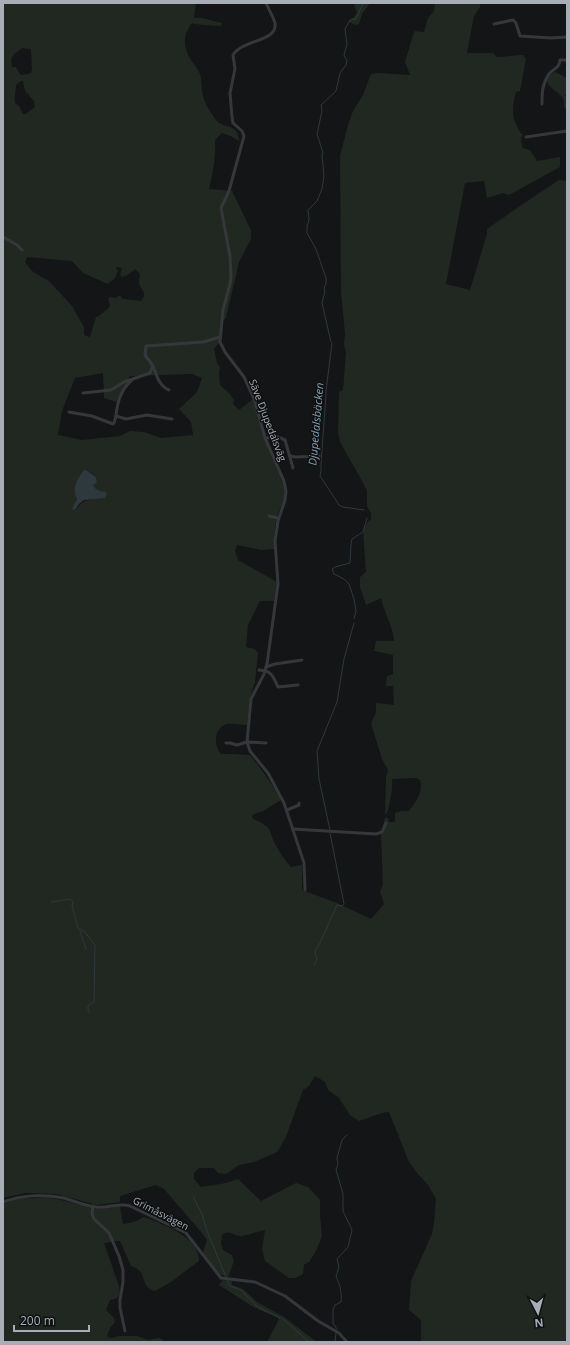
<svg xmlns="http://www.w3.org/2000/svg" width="570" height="1345" font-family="'Open Sans',sans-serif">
<rect width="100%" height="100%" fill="#141516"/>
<g fill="#212821" fill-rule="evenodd">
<path d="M 3,3 L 196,3 L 194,18 L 202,18 L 222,23 L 221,26 C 211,25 201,26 192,23 C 185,31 183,42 187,52 C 189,60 197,66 200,74 C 202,80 201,88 203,95 C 204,103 211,113 216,120 C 224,130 238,122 239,141 L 231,136 L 222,133 L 215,140 C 216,157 213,172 209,189 L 232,191 L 251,230 L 251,239 L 239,262 L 226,318 L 221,322 L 219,343 L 214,349 L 217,363 L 220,367 L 219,372 L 220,385 L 229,393 L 234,400 L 233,404 L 239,410 L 253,399 L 284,484 C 286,502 283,500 278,514 C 274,525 275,538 274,549 L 261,550 L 237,545 L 235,551 L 238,560 L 277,582 L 274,601 L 260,601 L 248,625 L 246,647 L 255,649 L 258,653 L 255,682 L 250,698 L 247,725 C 241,725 233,723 227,724 C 214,727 213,746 221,754 L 233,754 L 250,755 C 262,770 272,784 281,800 L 263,811 L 252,815 L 253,819 C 276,828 267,831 278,849 C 281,855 286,861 291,867 L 302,865 L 302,890 L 337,903 L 371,919 L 384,904 L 380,891 L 383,885 L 381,835 L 385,817 L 388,818 L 389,822 L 395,822 L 395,813 L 401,811 L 409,811 C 416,802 424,791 420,780 L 416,778 L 392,779 C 393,789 390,803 387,813 L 385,814 L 386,778 L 388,770 L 382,759 L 371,724 L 376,712 L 376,703 L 394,705 L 393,686 L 386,686 L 387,676 L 393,674 L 393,655 L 374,651 L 376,641 L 394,641 C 393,626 384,613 381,598 L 366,605 L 360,587 L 360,577 L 366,572 L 363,531 L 368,521 L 371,520 L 371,513 L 367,506 L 367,490 L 340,442 L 338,433 L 339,392 L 343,390 L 346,353 L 344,344 L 345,334 L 341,292 L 340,156 L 348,125 L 353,111 L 363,95 L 371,74 L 377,73 L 410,75 L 405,62 L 413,35 L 415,31 L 424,32 L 428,18 L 434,11 L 435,3 L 480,3 L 480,7 L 474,16 L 467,53 L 493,53 L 497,57 C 507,57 514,55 523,55 L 526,59 L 520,91 L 516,92 C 513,103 511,113 516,124 C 519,129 518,131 523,135 L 521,138 L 522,148 L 530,150 L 537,161 L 560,157 L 560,167 L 509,195 L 503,193 L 487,198 L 484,181 L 465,183 L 446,284 L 470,290 L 487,234 L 487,229 L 520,206 L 559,180 L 567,181 L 567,1342 L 421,1342 L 421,1320 L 409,1310 L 411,1281 L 432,1234 L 434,1223 L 436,1199 L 428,1185 L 418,1174 L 409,1162 L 389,1112 L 382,1113 L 359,1121 L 350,1115 L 339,1098 L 328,1090 L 325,1082 L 315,1076 L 309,1086 L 303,1090 L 286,1137 L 277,1152 L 254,1162 L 239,1165 L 226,1174 L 218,1173 L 214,1168 L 199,1168 L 194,1173 L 194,1179 L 201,1187 L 226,1183 L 238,1179 L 261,1201 L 296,1183 L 308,1187 L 320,1200 L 320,1215 L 322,1236 L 317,1249 L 310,1261 L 304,1265 L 303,1274 L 295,1278 L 289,1278 L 265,1261 L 262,1249 L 265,1230 C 257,1231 248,1236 240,1236 C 232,1236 231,1229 222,1235 L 221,1243 L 223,1250 L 232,1255 L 234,1261 L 228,1277 C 217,1276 208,1261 203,1252 L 207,1240 L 202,1233 L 164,1189 L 156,1185 L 120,1196 L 120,1202 L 97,1205 L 57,1194 L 25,1193 L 3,1198 ZM 22,48 L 31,49 L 32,69 L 31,73 L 22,75 L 20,74 L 16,67 L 12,67 C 10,55 13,55 22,48 ZM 21,81 L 23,81 L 25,91 L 34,101 L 35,107 L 26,114 L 23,114 L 19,106 L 15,103 C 14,97 16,91 16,85 ZM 27,257 L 72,261 L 83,273 L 108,284 L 115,278 L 118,271 L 116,269 L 117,267 L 122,268 L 120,275 L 122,277 L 126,276 L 135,269 L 140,274 C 140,277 139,279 139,282 C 140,291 149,292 141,301 L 123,299 L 120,295 L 116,298 L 110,297 L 108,299 L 110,304 L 109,308 C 104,311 102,315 96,317 L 90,337 L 84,335 L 84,327 L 72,306 L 50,282 L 32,271 L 25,262 ZM 103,373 L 104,398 L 116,402 L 130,376 L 192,374 L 202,378 L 197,392 L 179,409 L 191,422 L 193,435 L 161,438 L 144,432 L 130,431 L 120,436 L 82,440 L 58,435 L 62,411 L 75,378 ZM 86,469 L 95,476 L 97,482 L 93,485 C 96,492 102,490 106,493 L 105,498 C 93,498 82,499 76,510 L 73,509 C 78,502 76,498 75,490 C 75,483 81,474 86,469 Z"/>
<polygon points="356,3 370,3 362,14 359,24 355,25 349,22 349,20 353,18 357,13 354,5"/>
<path d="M 555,72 L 567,78 L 567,93 L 565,95 L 567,97 L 567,109 L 564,108 C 566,90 552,95 547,81 L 548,77 Z"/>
<path d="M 25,1198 C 36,1199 46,1197 56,1199 C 70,1201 82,1207 96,1209 C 103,1209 113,1207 120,1206 L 123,1224 L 134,1222 L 144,1217 C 162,1224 200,1237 199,1261 L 171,1282 L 155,1291 C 138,1286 150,1272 131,1266 L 120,1241 L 114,1241 L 104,1243 L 119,1286 L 120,1293 L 117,1298 L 110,1300 L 106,1310 L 114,1318 L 115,1322 L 110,1328 L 107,1336 L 110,1338 L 116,1337 L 119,1336 L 137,1336 L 148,1340 L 158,1338 L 163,1339 L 162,1342 L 3,1342 L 3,1204 L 15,1199 Z"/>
<polygon points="223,1280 232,1281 232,1285 243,1289 257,1302 284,1317 317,1342 267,1342 279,1319 277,1317 255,1308 219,1285"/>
</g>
<path fill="#2e393e" d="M 85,469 L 96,477 L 97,483 L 93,485 C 96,492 102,490 107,493 L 105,498 L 84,500 L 79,504 L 75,510 L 72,509 L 77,499 C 71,489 78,477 85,469 Z"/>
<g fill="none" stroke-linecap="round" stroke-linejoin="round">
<g stroke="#2e393e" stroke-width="1">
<polyline points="331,342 322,303 325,291 324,289 326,283 326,278 316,249 307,233 307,226 309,220 308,210 317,201 322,189 324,176 322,155 323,153 317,134 322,111 321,105 336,91 340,73 346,65 347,61 344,55 347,44 345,29 350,20 356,19 363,3"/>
<polyline points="332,343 326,391 326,395 321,463 321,471 320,476 339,505 343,507 364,510"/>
<polyline points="354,619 356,611 354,599 349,584 344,579 334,574 332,569 335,567 350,563 351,544 352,539 363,532 367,518"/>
<polyline points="330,830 319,779 317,751 337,702 344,659 354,623"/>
<polyline points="51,902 70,899 73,902 72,906 78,928 84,931 95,945 94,1002 88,1006 88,1010 90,1013"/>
<polyline points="80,931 86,949"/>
<polyline points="314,965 317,960 315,953 316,949 320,943 337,905 342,906 344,904 330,833"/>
<polyline points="193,1197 202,1214 207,1231 226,1277"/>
<polyline points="227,1280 230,1286 241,1290 258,1307 280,1318"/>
<polyline points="282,1318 309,1342"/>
<path d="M 337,1329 L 333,1323 L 333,1310 L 335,1305 L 341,1302 C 342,1293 340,1284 336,1277 L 339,1267 L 337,1259 L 348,1247 L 352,1230 L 343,1211 L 343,1194 L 336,1170 L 338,1164 L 337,1158 L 342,1140 L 347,1135"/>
<polyline points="335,1342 336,1333"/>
</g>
<g stroke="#36373b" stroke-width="3">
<path d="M 266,3 C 269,10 273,16 275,23 C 278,42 243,39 233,55 L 235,69 L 230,93 L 232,117 L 233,123 L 242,131 L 244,136 L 229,191 L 221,208 L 230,256 L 231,277 L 230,284 L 223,310 L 220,342 L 225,352 L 244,377 L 255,401 L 265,438 L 284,481 L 286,491 L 285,500 L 278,521 L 275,541 L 278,584 L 267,664 L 264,674 L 251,699 L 247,742 L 250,751 L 268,773 L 284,803 L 304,863 L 305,890"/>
<polyline points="494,24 513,20 516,23 520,36 551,38 567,37"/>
<path d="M 542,104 C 542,93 542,84 549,74 C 554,68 559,69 560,60 L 567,60"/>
<polyline points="526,137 567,131"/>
<polyline points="3,237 17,245 22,250"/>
<path d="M 153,366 C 157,376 159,386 169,390"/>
<path d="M 132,380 C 121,389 117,403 116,416 L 126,419 L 147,415 L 172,419"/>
<polyline points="83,393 111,390 124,382 150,373 153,366 145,355 146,346 203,342 220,337"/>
<polyline points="69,412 92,416 113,424 114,423 116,416"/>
<polyline points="265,438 278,437 285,440 293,468"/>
<polyline points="290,456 296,457 319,456"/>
<polyline points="269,516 278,518"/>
<polyline points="266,667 275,664 302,660"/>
<path d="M 259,670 C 273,671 273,677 278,687 L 298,685"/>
<polyline points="226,743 230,743 237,745 247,742 266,743"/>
<polyline points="287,810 299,805 299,803"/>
<polyline points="293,829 376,834 382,832 386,823"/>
<path d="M 3,1202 C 21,1195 44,1194 64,1198 C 74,1201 85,1206 96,1207 C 107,1209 119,1202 130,1206 L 186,1233 L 221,1278 L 255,1282 L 285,1296 L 318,1321 L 339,1333 L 347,1342"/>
<polyline points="93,1206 92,1214 94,1219 109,1233 119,1256 123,1270 123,1282 120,1300 120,1308 125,1331"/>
</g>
</g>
<g text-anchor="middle" stroke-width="3" stroke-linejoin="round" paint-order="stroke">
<g font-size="10" fill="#a7aeb5" stroke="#0f1011">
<text transform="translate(268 420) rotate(69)" y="4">Säve Djupedalsväg</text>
<text transform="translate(161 1213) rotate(27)" y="4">Grimåsvägen</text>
</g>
<g font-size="11" font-style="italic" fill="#80a0ae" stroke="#0f1011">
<text transform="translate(316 424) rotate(-85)" y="4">Djupedalsbäcken</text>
</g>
</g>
<rect width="570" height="1345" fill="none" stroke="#a7aeb5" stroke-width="8"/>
<g transform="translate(538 1313) rotate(174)" stroke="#0f1011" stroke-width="3" paint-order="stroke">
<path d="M0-3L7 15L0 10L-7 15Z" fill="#a7aeb5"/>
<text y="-6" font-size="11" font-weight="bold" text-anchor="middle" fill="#a7aeb5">N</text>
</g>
<path d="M14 1325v6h75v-6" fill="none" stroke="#a7aeb5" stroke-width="2"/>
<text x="20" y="1325" font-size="12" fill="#a7aeb5" stroke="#0f1011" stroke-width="3" paint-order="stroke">200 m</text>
</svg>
